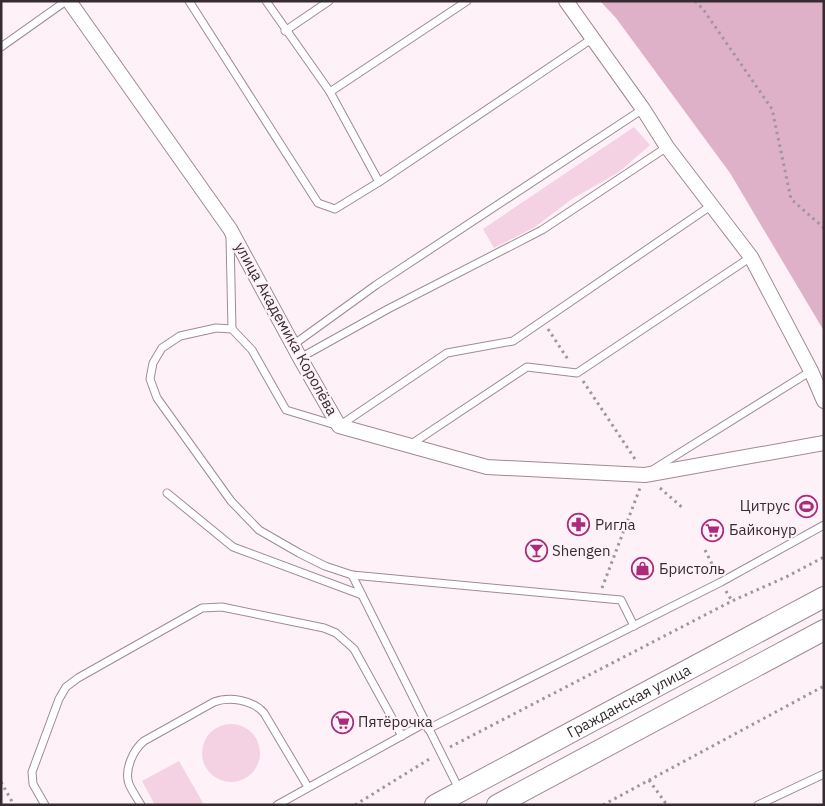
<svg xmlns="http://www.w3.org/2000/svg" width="825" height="806" font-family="'IBM Plex Sans',sans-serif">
<rect width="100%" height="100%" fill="#fef2f8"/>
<g fill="#f4d1e3">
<polygon points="634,127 650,145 619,172 572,199 535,227 494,248 483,229"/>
<circle cx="231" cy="753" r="29"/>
<polygon points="179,761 203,803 201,805 155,805 142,781"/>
</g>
<polygon fill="#dfb1c9" points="600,1 824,1 824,331 730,173 616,18"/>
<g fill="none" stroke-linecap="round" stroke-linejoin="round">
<defs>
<g id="service">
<polyline points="189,1 318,203 335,209 379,182"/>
<polyline points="266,1 330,92 379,182 593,38"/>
<polyline points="285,31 329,1"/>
<polyline points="1,47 66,1"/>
<polyline points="330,92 467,1"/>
<polyline points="230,237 232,329"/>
<polyline points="293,345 376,285 643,109"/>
<polyline points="300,358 388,309 542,230 667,147"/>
<polyline points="410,445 527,367 577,373 751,257"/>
<polyline points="654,469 811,371"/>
<polyline points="167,493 233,547 362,595"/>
<polyline points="352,575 621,600 634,626"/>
<polyline points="428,729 721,582 824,525"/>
<polyline points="460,791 352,575 325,566 299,553 259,530 231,501 157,398 150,379 153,363 162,348 180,336 216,328 232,329 252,350 286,410 339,426 447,353 513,341 712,205"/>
<polyline points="45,805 33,784 32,772 59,699 66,687 78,678 202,608 222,607 324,628 336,633 354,649 402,736"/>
<path d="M 141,805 C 137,798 132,791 129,784 C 124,770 133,750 144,741 L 214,702 C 229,696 253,700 264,713 L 308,787"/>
<polyline points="277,805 425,723"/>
<polyline points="758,805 824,774"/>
</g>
<g id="minor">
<polyline points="69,1 230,229 300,358 339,426 487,467 645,475 824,443"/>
<polyline points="566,1 643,109 667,147 751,257 811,371 824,401"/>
</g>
<g id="secondary">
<path id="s1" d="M 435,805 L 824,597"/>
<polyline points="497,805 824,630"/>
</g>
</defs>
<use href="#service" stroke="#a28895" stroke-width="9"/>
<use href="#minor" stroke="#a28895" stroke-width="16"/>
<use href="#secondary" stroke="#a28895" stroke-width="22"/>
<g stroke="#a2969c" stroke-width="3" stroke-dasharray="2.5 4" stroke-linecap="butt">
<polyline points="695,1 703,9 772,109 791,199 824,228"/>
<polyline points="548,329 569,361"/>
<polyline points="583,381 635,459"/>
<polyline points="660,488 684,509"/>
<polyline points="705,550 716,572"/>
<polyline points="602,588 640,488"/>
<polyline points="726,591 732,601"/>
<polyline points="450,747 732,601 786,577 824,557"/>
<polyline points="649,780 667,805"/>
<polyline points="1,782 14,805"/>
<polyline points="355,805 431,758"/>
<polyline points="603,805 824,686"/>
</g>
<use href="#service" stroke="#fff" stroke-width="7"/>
<use href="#minor" stroke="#fff" stroke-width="14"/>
<use href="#secondary" stroke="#fff" stroke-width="20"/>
</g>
<defs>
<symbol id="stadium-ring" viewBox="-11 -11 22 22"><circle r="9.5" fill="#fef2f8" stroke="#a92b7c" stroke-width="1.5"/><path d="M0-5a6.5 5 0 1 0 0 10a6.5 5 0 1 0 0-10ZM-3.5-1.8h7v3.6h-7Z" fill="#a92b7c"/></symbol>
<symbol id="pharmacy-ring" viewBox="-11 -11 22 22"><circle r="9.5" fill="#fef2f8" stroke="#a92b7c" stroke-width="1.5"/><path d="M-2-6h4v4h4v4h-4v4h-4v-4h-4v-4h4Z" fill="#a92b7c"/></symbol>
<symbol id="supermarket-ring" viewBox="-11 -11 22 22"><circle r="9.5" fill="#fef2f8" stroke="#a92b7c" stroke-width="1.5"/><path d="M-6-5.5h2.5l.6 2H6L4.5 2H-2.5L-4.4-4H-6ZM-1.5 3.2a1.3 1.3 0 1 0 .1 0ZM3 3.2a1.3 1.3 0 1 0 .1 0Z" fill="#a92b7c"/></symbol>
<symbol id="bar-ring" viewBox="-11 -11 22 22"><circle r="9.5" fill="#fef2f8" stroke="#a92b7c" stroke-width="1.5"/><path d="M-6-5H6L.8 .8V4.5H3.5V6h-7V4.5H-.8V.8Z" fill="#a92b7c"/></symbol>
<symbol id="shop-ring" viewBox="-11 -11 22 22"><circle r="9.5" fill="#fef2f8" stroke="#a92b7c" stroke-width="1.5"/><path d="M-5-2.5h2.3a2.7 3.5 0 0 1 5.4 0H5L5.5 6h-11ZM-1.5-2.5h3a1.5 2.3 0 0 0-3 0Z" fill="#a92b7c"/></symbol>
</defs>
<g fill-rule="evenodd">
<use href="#stadium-ring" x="794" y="494" width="25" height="25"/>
<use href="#pharmacy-ring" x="566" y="512" width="25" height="25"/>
<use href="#supermarket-ring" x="700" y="518" width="25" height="25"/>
<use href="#bar-ring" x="524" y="538" width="25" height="25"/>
<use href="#shop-ring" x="630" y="556" width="25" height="25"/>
<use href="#supermarket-ring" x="330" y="710" width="25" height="25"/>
</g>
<g text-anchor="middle" stroke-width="4.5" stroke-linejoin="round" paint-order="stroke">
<g font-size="15" fill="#362b30" stroke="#fef2f8">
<text transform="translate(286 329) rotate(61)" y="5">улица Академика Королёва</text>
<text dy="5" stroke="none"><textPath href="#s1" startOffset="220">Гражданская улица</textPath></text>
</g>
<g font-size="15" fill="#362b30" stroke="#fef2f8" text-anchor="start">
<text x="790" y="511" text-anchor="end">Цитрус</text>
<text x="595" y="530">Ригла</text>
<text x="729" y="535">Байконур</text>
<text x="552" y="556">Shengen</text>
<text x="659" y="574">Бристоль</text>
<text x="358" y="727">Пятёрочка</text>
</g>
</g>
<rect width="825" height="806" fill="none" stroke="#362b30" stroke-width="5"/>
</svg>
